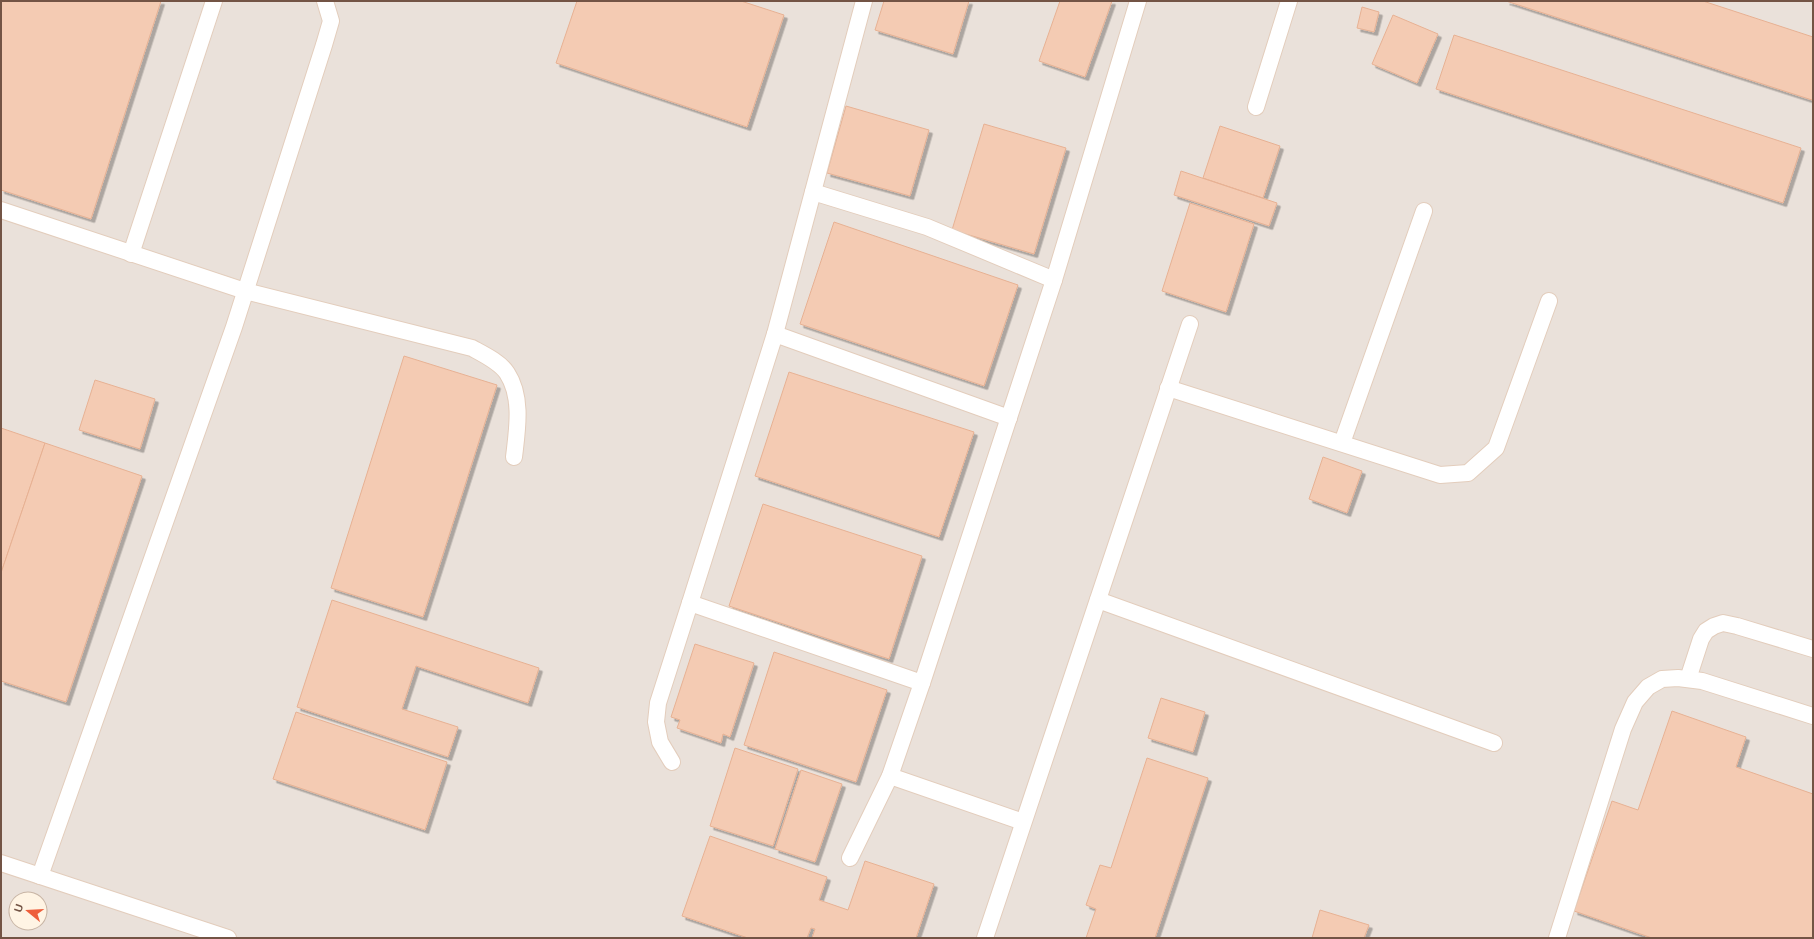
<svg xmlns="http://www.w3.org/2000/svg" width="1814" height="939" font-family="Arial,sans-serif">
<defs>
<filter id="shadow"><feDropShadow dx="3.5" dy="3.5" stdDeviation="0" flood-color="#0004"/></filter>
</defs>
<rect width="100%" height="100%" fill="#fdf0dd"/>
<path fill="#eae1da" fill-rule="evenodd" d="M 1,1 L 1813,1 L 1813,938 L 1,938 ZM 16,899 L 40,899 L 40,923 L 16,923 Z"/>
<g fill="#f4cbb3" stroke="#e7b193" filter="url(#shadow)">
<polygon points="1,1 161,1 91,219 1,190"/>
<polygon points="577,1 741,1 784,15 747,127 556,63"/>
<polygon points="884,1 969,1 953,54 875,30"/>
<polygon points="1060,1 1112,1 1085,77 1039,61"/>
<polygon points="1506,1 1703,1 1813,37 1813,97 1812,100"/>
<polygon points="1362,7 1379,12 1374,32 1357,28"/>
<polygon points="1393,15 1438,34 1417,83 1372,64"/>
<polygon points="1454,35 1801,148 1783,203 1436,89"/>
<polygon points="846,106 929,130 910,196 827,173"/>
<polygon points="984,124 1066,148 1034,254 952,230"/>
<polygon points="1220,126 1280,146 1263,198 1203,178"/>
<polygon points="1181,171 1277,203 1269,226 1174,195"/>
<polygon points="1190,203 1254,224 1226,312 1162,291"/>
<polygon points="834,222 1018,285 984,386 800,324"/>
<polygon points="404,356 497,385 423,617 331,588"/>
<polygon points="789,372 974,432 939,537 755,476"/>
<polygon points="95,380 155,399 140,449 79,430"/>
<polygon points="1,428 45,443 1,573"/>
<polygon points="45,443 142,476 66,702 1,681 1,573"/>
<polygon points="1323,457 1362,471 1347,513 1309,499"/>
<polygon points="763,504 922,556 889,659 729,606"/>
<polygon points="332,600 539,668 528,703 416,666 402,709 458,727 448,757 297,707"/>
<polygon points="695,644 754,663 730,737 723,734 721,743 677,728 680,720 671,717"/>
<polygon points="774,652 887,690 856,782 744,745"/>
<polygon points="1161,698 1205,712 1193,752 1148,738"/>
<polygon points="1672,711 1746,737 1736,767 1813,794 1813,938 1652,938 1574,911 1612,801 1638,810"/>
<polygon points="296,712 447,762 425,830 273,779"/>
<polygon points="735,748 798,769 773,846 710,826"/>
<polygon points="1147,758 1208,778 1155,938 1086,938 1096,909 1086,905 1100,865 1111,868"/>
<polygon points="801,770 842,784 815,862 775,849"/>
<polygon points="710,836 827,877 819,900 848,910 865,861 934,884 916,938 812,938 815,929 811,928 807,938 748,938 682,916"/>
<polygon points="1320,910 1369,925 1364,938 1312,938"/>
</g>
<g fill="none" stroke-linecap="round" stroke-linejoin="round">
<defs>
<g id="lane">
<polyline points="1256,107 1289,1"/>
<polyline points="813,192 927,227 1054,280"/>
<path d="M 1,210 L 245,291 L 472,348 C 483,354 500,362 507,373 C 523,397 517,431 514,457"/>
<polyline points="131,254 214,1"/>
<polyline points="775,334 864,1"/>
<polyline points="1168,388 1440,475 1468,473 1496,448 1549,301"/>
<polyline points="1342,443 1424,211"/>
<polyline points="1098,600 1494,743"/>
<polyline points="690,603 775,334 1009,418"/>
<polyline points="1688,679 1701,639 1706,631 1714,626 1723,623 1737,626 1813,649"/>
<polyline points="672,762 660,742 656,722 658,703 690,603 922,683"/>
<polyline points="890,776 1023,822"/>
<polyline points="850,858 890,776 922,683 1054,280 1138,1"/>
<polyline points="1,863 228,938"/>
<polyline points="40,876 234,327 324,45 331,21 325,1"/>
<polyline points="985,938 1190,324"/>
<polyline points="1557,938 1623,729 1635,702 1648,687 1662,679 1678,678 1702,681 1813,716"/>
</g>
</defs>
<use href="#lane" stroke="#e3cdbc" stroke-width="18"/>
<use href="#lane" stroke="#fff" stroke-width="16"/>
</g>
<rect width="1814" height="939" fill="none" stroke="#735445" stroke-width="4"/>
<g transform="translate(28 911) rotate(288)"><circle r="19" fill="#fff4e4" stroke="#c7b4a4"/>
<path d="M0-3L7 15L0 10L-7 15Z" fill="#ee5e3b"/>
<text y="-6" font-size="11" font-weight="bold" text-anchor="middle" fill="#735445">U</text>
</g>
</svg>
